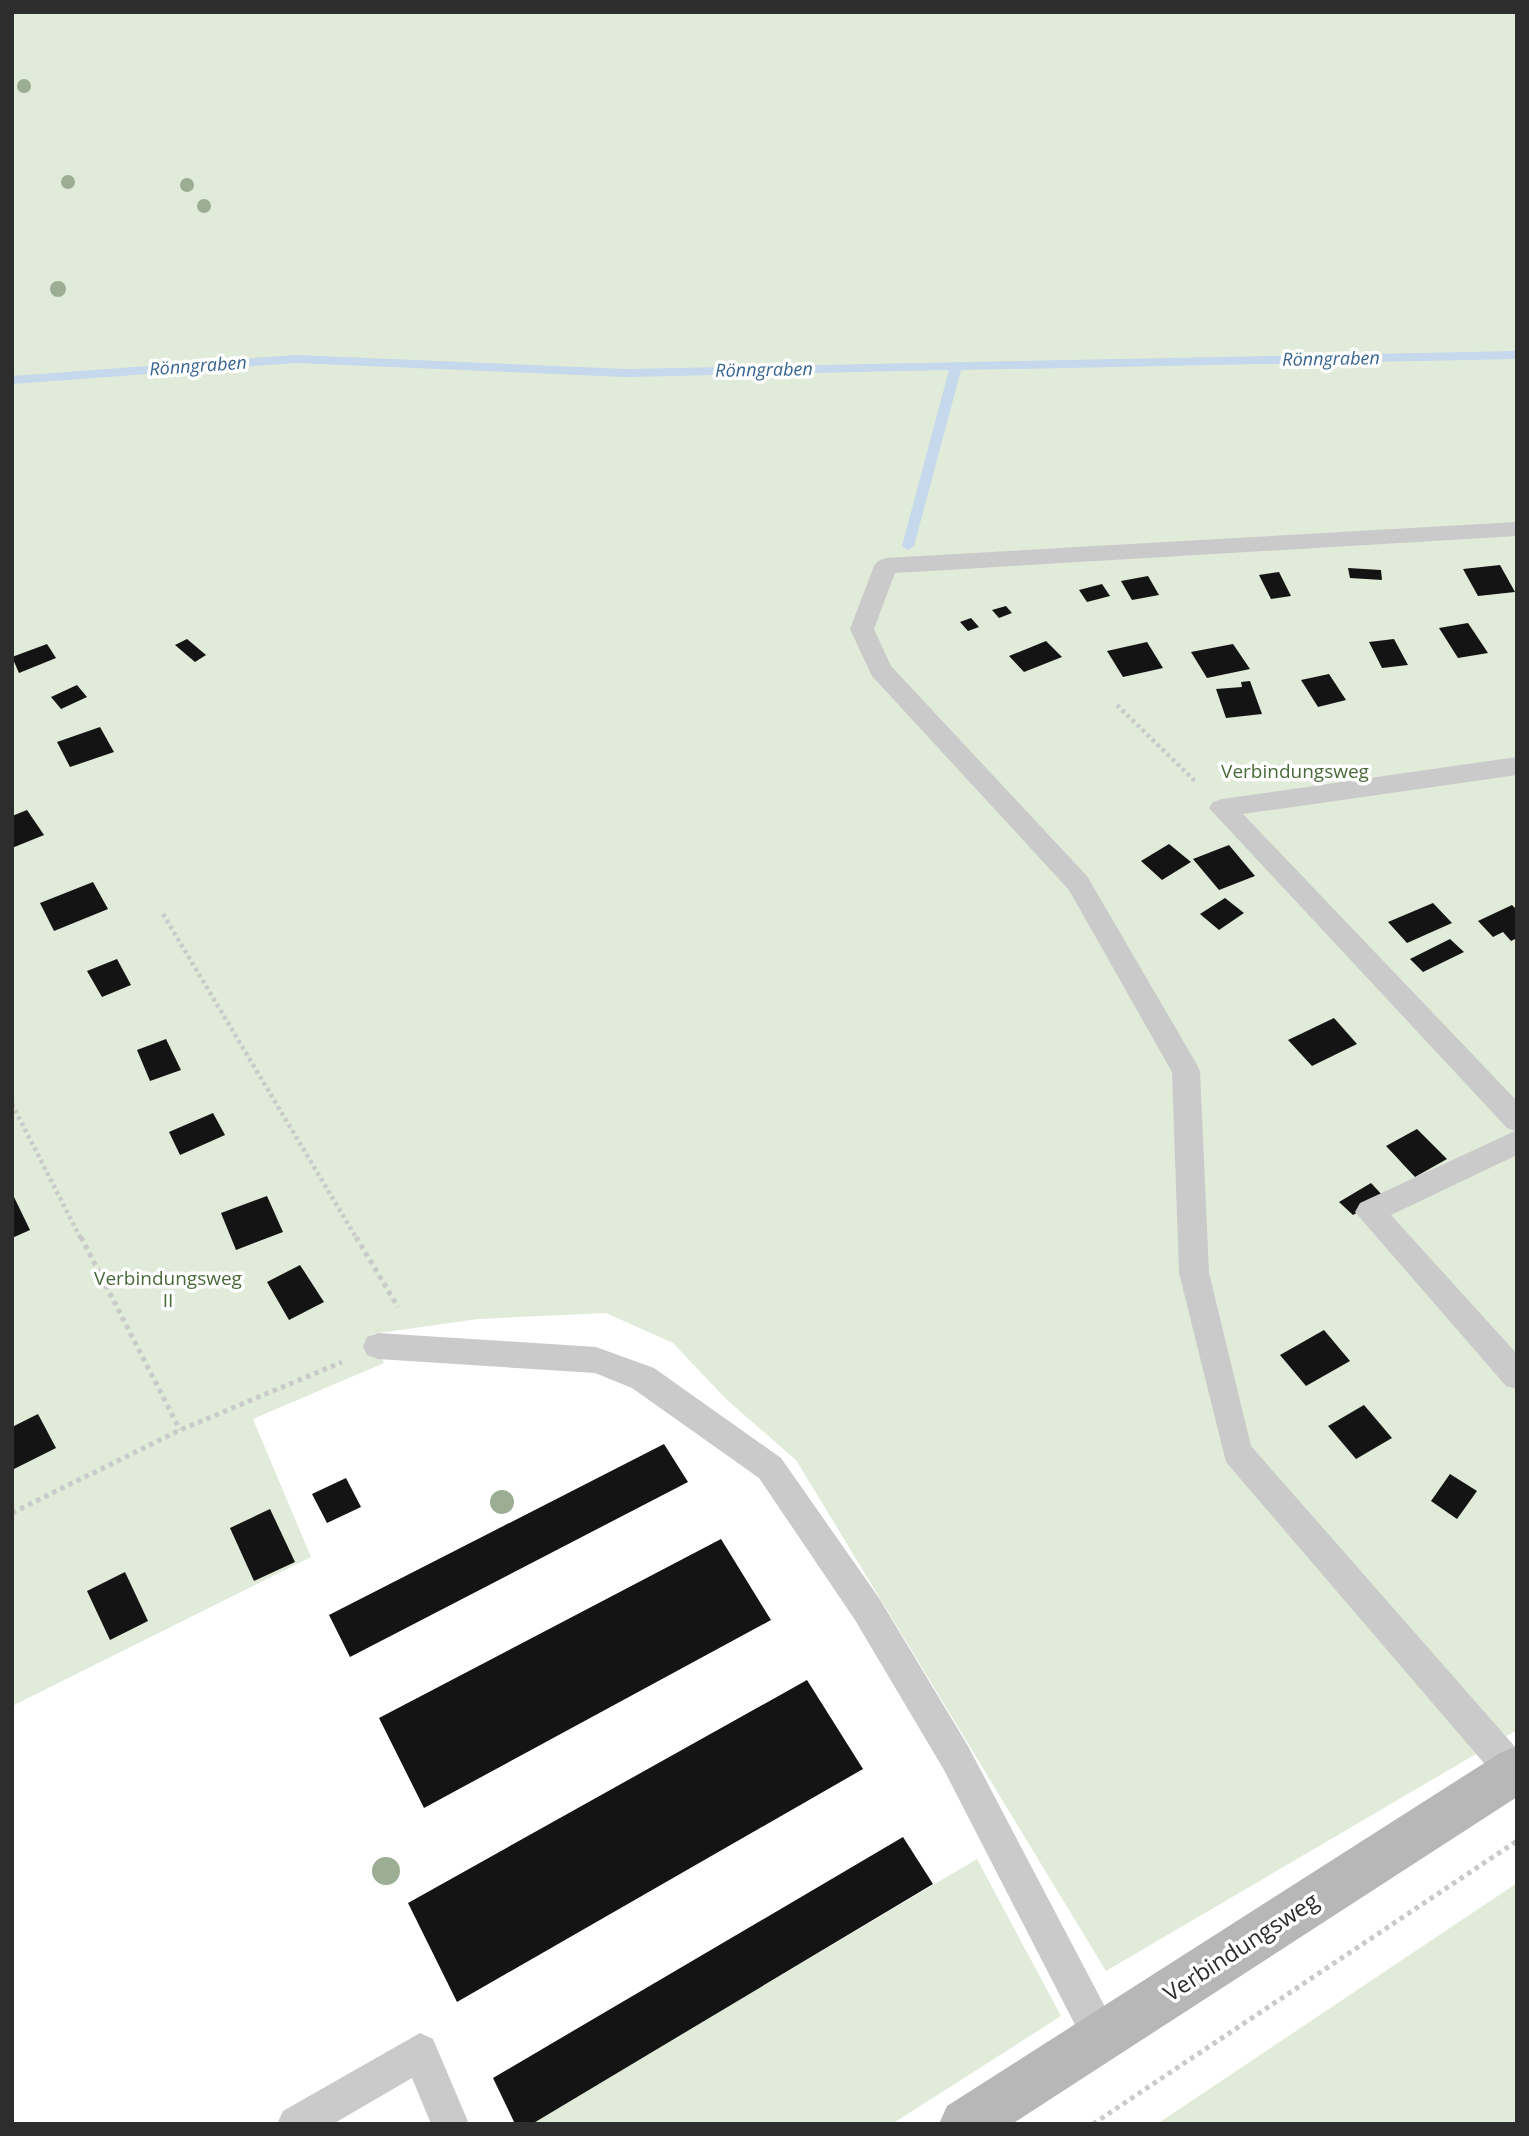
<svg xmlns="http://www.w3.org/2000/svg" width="1529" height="2136" font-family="'Open Sans',sans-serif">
<rect width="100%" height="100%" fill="#fff"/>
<g fill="#e1ebd9">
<polygon points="12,12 1517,12 1517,1730 1106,1971 796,1460 727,1400 673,1343 606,1313 478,1319 372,1334 384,1363 253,1419 311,1557 12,1706"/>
<polygon points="977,1859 1061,2016 892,2124 530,2124"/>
<polygon points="1517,1883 1517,2124 1157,2124"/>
</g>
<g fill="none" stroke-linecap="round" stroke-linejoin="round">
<polygon fill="#c5d8ec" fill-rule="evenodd" points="1517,351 1517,359 961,370 914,546 908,550 902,546 949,370 626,377 295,363 12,384 12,376 295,355 626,369"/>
</g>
<g fill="#141414">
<polygon points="1500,565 1515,592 1478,596 1463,569"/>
<polygon points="1348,568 1381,570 1382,580 1350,578"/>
<polygon points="1279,572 1291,596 1271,599 1259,575"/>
<polygon points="1148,576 1159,595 1132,600 1121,581"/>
<polygon points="1102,584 1110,596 1087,602 1079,590"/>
<polygon points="1006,606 1012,613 999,618 992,610"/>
<polygon points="971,618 979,627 968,631 960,622"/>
<polygon points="1468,623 1488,653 1458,658 1439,628"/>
<polygon points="187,639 206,655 195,662 175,645"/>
<polygon points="1394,639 1408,665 1382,668 1369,642"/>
<polygon points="1046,641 1062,657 1024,672 1009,656"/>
<polygon points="1147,642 1163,668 1123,677 1107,651"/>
<polygon points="47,644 56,658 19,673 12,657"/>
<polygon points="1233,644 1250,669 1207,678 1191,652"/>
<polygon points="1329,674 1346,700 1318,707 1301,680"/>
<polygon points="1250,681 1262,714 1226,718 1216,689 1242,687 1241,682"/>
<polygon points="77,685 87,697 61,709 51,697"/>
<polygon points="100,727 114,752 70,767 57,742"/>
<polygon points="27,810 44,835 12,848 12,816"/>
<polygon points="1169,844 1191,862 1162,880 1141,861"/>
<polygon points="1229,845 1255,876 1219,890 1193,859"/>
<polygon points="93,882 108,909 54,931 40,903"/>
<polygon points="1225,898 1244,913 1219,930 1200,914"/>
<polygon points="1433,903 1452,923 1407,943 1388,922"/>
<polygon points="1512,905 1517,910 1517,938 1511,941 1503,932 1493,937 1478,921"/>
<polygon points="1450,939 1464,952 1423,972 1410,959"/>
<polygon points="117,959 131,985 102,997 87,971"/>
<polygon points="1334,1018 1357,1044 1312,1066 1288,1040"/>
<polygon points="166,1039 181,1070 150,1081 137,1050"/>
<polygon points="213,1113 225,1135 180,1155 169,1132"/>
<polygon points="1417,1129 1447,1159 1415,1177 1386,1146"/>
<polygon points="1371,1183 1384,1197 1353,1215 1339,1202"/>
<polygon points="267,1196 283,1232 236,1250 221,1213"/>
<polygon points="14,1197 30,1230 12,1238 12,1198"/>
<polygon points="300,1265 324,1302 289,1320 267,1282"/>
<polygon points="1324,1330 1350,1361 1306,1386 1280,1355"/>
<polygon points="1364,1405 1392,1438 1356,1459 1328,1426"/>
<polygon points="38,1414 56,1448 12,1470 12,1427"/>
<polygon points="664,1444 688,1482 350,1657 329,1615"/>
<polygon points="1450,1474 1477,1491 1457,1519 1431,1501"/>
<polygon points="346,1478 361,1507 327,1523 312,1494"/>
<polygon points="270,1509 295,1562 254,1581 230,1528"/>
<polygon points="721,1539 771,1620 424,1808 379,1718"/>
<polygon points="125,1572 148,1621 110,1640 87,1591"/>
<polygon points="807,1680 863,1769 457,2002 408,1903"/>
<polygon points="903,1837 933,1884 532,2124 515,2124 493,2078"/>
</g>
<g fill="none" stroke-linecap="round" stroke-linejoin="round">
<g stroke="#cacaca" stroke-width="4.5" stroke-dasharray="3.5 3.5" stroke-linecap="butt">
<polyline points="1117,705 1197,783"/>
<polyline points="163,914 357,1239"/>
<polyline points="12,1104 81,1239"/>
</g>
<g stroke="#cacaca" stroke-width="5" stroke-dasharray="4.5 4.5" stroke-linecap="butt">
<polyline points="81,1237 180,1430"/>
<polyline points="356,1237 398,1307"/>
<polyline points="12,1513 180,1430 342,1362"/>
<polyline points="1093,2124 1517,1841"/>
</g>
<g fill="#cacaca" fill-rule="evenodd">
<polygon points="1517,522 1517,536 895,573 874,629 891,666 1087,876 1196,1063 1200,1071 1209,1273 1251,1446 1517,1749 1517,1786 1513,1788 1501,1783 1226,1462 1179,1273 1172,1072 1069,890 872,676 850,629 874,566 878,561 886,558"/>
<polygon points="1517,757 1517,775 1243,814 1517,1101 1517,1155 1391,1215 1517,1354 1517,1389 1506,1386 1355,1212 1360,1203 1515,1131 1507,1128 1209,808 1213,802 1222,799"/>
<polygon points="378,1333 596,1347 654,1368 781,1458 879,1598 968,1746 1114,2024 1120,2037 1114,2050 1101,2056 1088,2050 944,1770 855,1620 759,1478 632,1388 595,1373 378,1359 367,1355 363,1346 367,1337"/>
<polygon points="420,2033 433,2039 469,2124 431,2124 412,2078 333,2124 277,2124 283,2111"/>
</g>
<polygon fill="#b7b7b7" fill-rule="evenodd" points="1517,1746 1517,1797 1012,2124 939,2124 947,2106 1500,1753"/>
</g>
<g fill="#9bad92">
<circle cx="24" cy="86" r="7"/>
<circle cx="68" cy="182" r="7"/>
<circle cx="187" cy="185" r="7"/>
<circle cx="204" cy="206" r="7"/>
<circle cx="58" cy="289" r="8"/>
<circle cx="502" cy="1502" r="12"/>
<circle cx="386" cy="1871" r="14"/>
</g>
<g text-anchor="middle" stroke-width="7" stroke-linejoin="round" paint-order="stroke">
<g font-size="18" font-style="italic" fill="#386591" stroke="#fff">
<text transform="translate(1331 359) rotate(-1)" y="6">Rönngraben</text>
<text transform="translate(198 366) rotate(-4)" y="6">Rönngraben</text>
<text transform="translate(764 370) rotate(-1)" y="6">Rönngraben</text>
</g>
<g font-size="19" fill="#4a6a39" stroke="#fff">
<text x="1295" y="778">Verbindungsweg</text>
<text x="168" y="1285">Verbindungsweg<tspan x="168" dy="22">II</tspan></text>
</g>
<g font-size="23" fill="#2d2d2d" stroke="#fff">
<text transform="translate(1241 1947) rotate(-33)" y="8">Verbindungsweg</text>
</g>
</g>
<rect width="1529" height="2136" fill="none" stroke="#2d2d2d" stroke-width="28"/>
</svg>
